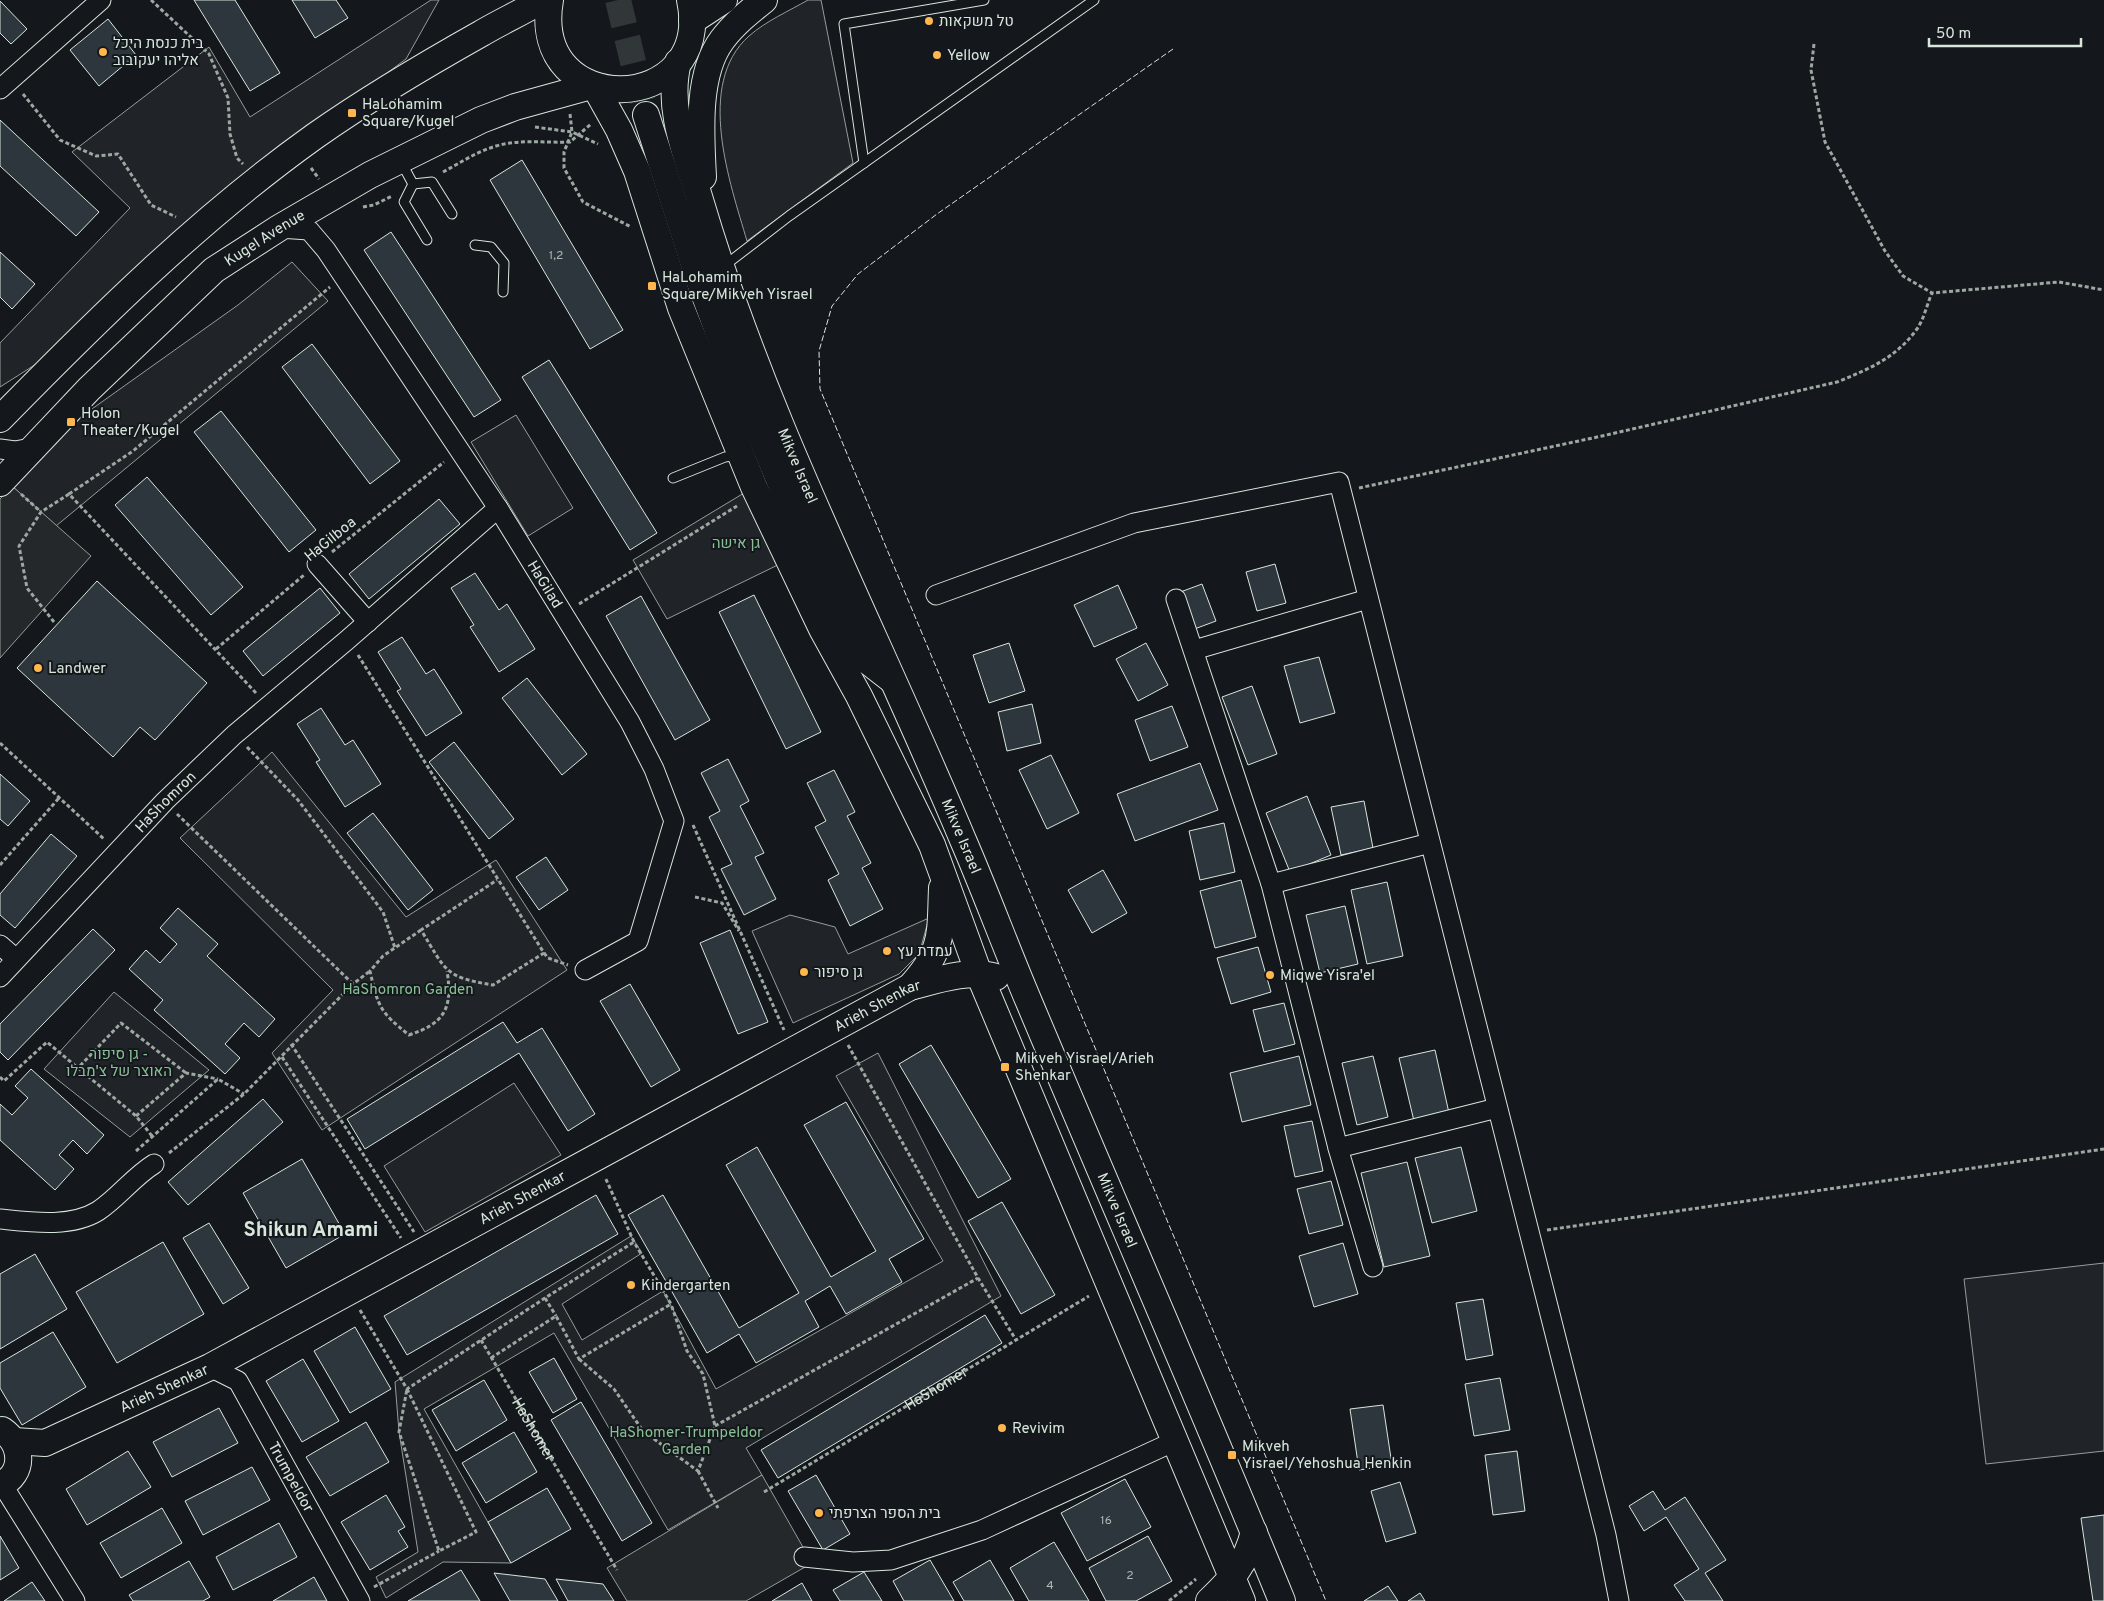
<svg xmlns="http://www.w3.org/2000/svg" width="2104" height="1601" font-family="Overpass,Heebo,sans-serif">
<rect width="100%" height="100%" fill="#14181c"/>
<g fill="#202428" stroke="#939e99">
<polygon points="431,0 439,0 406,59 302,136 44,359 0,387 0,343 130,208 72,152 209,47 250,117"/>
<path d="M 808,0 L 821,0 L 853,163 L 747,241 C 730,183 695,84 749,36 C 766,21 789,11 808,0 Z"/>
<polygon points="292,262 328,301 56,526 12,486 68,426 238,305"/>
<polygon points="516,415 573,508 528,536 471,442"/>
<polygon points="754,487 788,560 667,619 633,560"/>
<polygon points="272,752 406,917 496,860 567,970 322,1130 272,1053 333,990 180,838"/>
<polygon points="790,915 835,927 848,954 929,918 919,954 899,974 793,1023 752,931"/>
<polygon points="114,992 209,1070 130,1137 44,1069"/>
<polygon points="878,1053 1001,1296 746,1448 762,1475 668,1530 554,1333 424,1409 511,1563 443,1562 386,1598 376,1577 418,1552 399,1432 395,1382 631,1236 642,1253 562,1304 582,1340 663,1291 716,1389 943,1261 836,1076"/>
<polygon points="514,1083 561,1155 425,1232 384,1166"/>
<polygon points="2104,1263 2104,1451 1986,1464 1964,1279"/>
</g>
<g fill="#24282b" stroke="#939e99">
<polygon points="12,486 91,556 0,658 0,499"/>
<polygon points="762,1475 812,1563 746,1601 627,1601 607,1568"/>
</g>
<g fill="#2c363c" stroke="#d8e6dc">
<polygon points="194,0 235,0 280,73 250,91"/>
<polygon points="292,0 336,0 348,18 315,38"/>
<polygon points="0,1 27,29 11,44 0,33"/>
<polygon points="108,19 136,55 99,86 70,50"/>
<polygon points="0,120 99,212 76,236 0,166"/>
<polygon points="522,160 623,330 590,349 490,180"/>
<polygon points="391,232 501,400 474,417 364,250"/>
<polygon points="0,252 35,284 12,309 0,297"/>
<polygon points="312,344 400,461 370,484 282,367"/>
<polygon points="549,360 657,533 630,550 522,377"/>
<polygon points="221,411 316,530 289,552 194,432"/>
<polygon points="147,477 243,587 211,615 115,505"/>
<polygon points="439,499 460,524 369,599 349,574"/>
<polygon points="1275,564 1286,603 1257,611 1246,572"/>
<polygon points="475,573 499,610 507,604 535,649 499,672 470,627 474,625 451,588"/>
<polygon points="97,581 207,683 155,740 140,727 113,757 17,668"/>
<polygon points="1202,584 1216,621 1189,631 1175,594"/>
<polygon points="1118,585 1137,628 1094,647 1074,605"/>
<polygon points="320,588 340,613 263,676 243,651"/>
<polygon points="754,595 821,732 786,749 719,612"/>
<polygon points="641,596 710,720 675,740 606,616"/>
<polygon points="402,637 426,674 434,669 462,713 426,736 397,691 401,689 378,652"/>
<polygon points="1009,643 1025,691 989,703 973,655"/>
<polygon points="1146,643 1168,685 1138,701 1116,659"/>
<polygon points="1319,657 1335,713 1300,723 1284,666"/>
<polygon points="527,678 587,754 562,775 502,698"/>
<polygon points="1252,686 1277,754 1248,765 1222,697"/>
<polygon points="1032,704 1041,743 1007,751 998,712"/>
<polygon points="1172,706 1188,747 1150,761 1135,720"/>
<polygon points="321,708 345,745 353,740 381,784 345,807 316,762 320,760 297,724"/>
<polygon points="454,742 514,819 489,839 429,762"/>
<polygon points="1051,755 1079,813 1047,829 1019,770"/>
<polygon points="728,759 749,801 740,806 764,853 755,857 776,899 744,915 721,869 732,864 709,817 720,811 701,773"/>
<polygon points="1200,763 1218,810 1135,841 1117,794"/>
<polygon points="834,770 855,812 847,816 871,863 862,868 883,909 850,926 828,880 839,874 815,827 826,821 807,783"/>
<polygon points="0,774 30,801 8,826 0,819"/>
<polygon points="1307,796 1331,855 1290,872 1266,813"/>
<polygon points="1364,801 1373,848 1341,855 1331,807"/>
<polygon points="373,813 433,890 408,910 347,833"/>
<polygon points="1224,823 1235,872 1200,880 1189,831"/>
<polygon points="51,834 77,856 15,928 0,915 0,894"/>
<polygon points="546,857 568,890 539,910 516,877"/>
<polygon points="1103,870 1127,913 1092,933 1068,890"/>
<polygon points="1241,880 1256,937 1215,948 1200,891"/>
<polygon points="1387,882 1403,956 1367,964 1351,890"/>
<polygon points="1345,906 1358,964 1320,973 1306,915"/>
<polygon points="178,908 218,944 207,956 275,1019 259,1037 244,1023 225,1044 240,1058 225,1074 154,1010 163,1000 129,969 146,950 160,963 177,944 160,928"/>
<polygon points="93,929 115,950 8,1060 0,1052 0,1024"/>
<polygon points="730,930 768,1022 738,1034 700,943"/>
<polygon points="1258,947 1271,992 1231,1004 1217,958"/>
<polygon points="630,984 680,1070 651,1087 600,1001"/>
<polygon points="1284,1003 1295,1044 1264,1052 1253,1010"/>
<polygon points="503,1022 517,1043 542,1028 595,1114 568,1131 519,1053 365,1149 347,1119"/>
<polygon points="931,1045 1011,1179 978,1198 899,1064"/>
<polygon points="1435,1050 1449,1113 1414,1121 1399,1058"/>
<polygon points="1299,1056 1311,1105 1242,1122 1230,1073"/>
<polygon points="1373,1056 1388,1117 1357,1125 1342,1063"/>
<polygon points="31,1069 104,1135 87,1154 73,1140 59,1155 74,1169 55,1190 0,1140 0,1104 12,1115 28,1098 15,1086"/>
<polygon points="263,1099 283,1122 188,1205 168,1182"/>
<polygon points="846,1102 924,1239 889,1259 902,1282 846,1314 830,1286 805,1301 819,1327 756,1363 739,1334 707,1353 628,1215 663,1195 739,1328 799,1293 726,1165 757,1147 831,1277 876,1251 804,1125"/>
<polygon points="1312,1121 1323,1171 1295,1177 1284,1126"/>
<polygon points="1461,1147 1477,1211 1432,1223 1415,1158"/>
<polygon points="302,1159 345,1234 286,1268 243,1193"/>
<polygon points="1407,1162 1430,1256 1384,1267 1361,1173"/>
<polygon points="1331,1181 1343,1225 1309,1234 1297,1189"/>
<polygon points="596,1195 618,1234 407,1355 384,1316"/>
<polygon points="1002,1202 1055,1295 1021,1314 968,1221"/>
<polygon points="209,1223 249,1288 223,1304 183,1238"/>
<polygon points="163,1242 204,1314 117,1363 76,1292"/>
<polygon points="1343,1243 1358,1294 1314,1307 1299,1256"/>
<polygon points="35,1254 67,1309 0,1349 0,1274"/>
<polygon points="1483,1299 1493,1355 1466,1360 1456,1303"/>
<polygon points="985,1315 1002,1343 778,1478 761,1450"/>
<polygon points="355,1327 391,1389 350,1413 314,1351"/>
<polygon points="53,1332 86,1387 22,1425 0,1388 0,1363"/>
<polygon points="554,1358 577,1399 553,1413 529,1372"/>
<polygon points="303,1359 339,1421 302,1442 266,1381"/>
<polygon points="1500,1378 1510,1430 1474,1436 1465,1384"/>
<polygon points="484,1380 507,1420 456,1451 432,1410"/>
<polygon points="581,1402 652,1523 622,1541 551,1420"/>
<polygon points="1383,1405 1392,1465 1359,1470 1350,1409"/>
<polygon points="219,1408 238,1443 172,1477 153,1442"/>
<polygon points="366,1422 389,1462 330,1496 306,1457"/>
<polygon points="514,1432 537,1472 486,1503 462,1463"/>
<polygon points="128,1451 151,1487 87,1525 66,1489"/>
<polygon points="1517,1451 1525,1511 1493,1515 1485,1455"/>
<polygon points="252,1467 270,1500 203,1535 185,1501"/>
<polygon points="816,1475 850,1534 823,1550 788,1491"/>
<polygon points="1125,1479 1151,1527 1087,1561 1061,1513"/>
<polygon points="1400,1482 1416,1533 1386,1542 1371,1491"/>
<polygon points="547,1488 571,1529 511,1563 488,1522"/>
<polygon points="1653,1491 1665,1510 1685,1497 1726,1560 1705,1573 1723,1601 1685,1601 1674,1585 1699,1569 1666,1517 1644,1531 1629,1506"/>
<polygon points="386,1495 405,1527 398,1531 408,1547 370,1570 341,1522"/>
<polygon points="162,1508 182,1543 121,1578 100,1543"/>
<polygon points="2104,1515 2104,1601 2093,1601 2081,1518"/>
<polygon points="279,1523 297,1557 233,1590 216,1557"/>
<polygon points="0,1536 19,1568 0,1580"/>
<polygon points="1148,1536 1172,1581 1136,1601 1106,1601 1089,1568"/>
<polygon points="1054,1542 1089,1601 1029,1601 1010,1568"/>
<polygon points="930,1560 954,1601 904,1601 893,1581"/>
<polygon points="990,1560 1014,1601 964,1601 953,1582"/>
<polygon points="189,1561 210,1597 203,1601 133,1601 129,1595"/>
<polygon points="461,1570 480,1601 408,1601"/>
<polygon points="864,1572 882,1601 840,1601 833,1590"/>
<polygon points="494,1573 545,1579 558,1601 510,1601"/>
<polygon points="314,1577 327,1601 273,1601"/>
<polygon points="556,1579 603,1584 614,1601 568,1601"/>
<polygon points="32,1582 45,1601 4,1601"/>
<polygon points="802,1583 812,1601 772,1601"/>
<polygon points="1388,1586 1398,1601 1364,1601"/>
<polygon points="1420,1593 1425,1601 1408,1601"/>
</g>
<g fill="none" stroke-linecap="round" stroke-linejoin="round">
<polyline stroke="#313739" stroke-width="26" stroke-dasharray="26 13" stroke-linecap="butt" points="618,0 646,115"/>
<defs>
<g id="lane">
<polyline points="401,162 413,184 432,182 452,214"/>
<polyline points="864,163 844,24 984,0"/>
<polyline points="413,184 404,202 427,240"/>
<polyline points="475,245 491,247 504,263 503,292"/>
<polyline points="724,266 789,216 1094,0"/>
<polyline points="673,478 725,457 739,455"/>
</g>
<g id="street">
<polyline points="0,89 101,0"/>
<path id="s3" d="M 279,228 L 309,230 L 326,250 L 498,508 L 630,722 L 654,769 L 674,821 L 638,941 L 585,970"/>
<polyline points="0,449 15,451 31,448"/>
<polyline points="317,564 368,622"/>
<polyline points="936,595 1134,523 1339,482 1606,1535 1619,1601"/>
<polyline points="1176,599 1271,884 1338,1148 1373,1267"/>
<polyline points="1194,650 1368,599"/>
<polyline points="1271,884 1430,843"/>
<polyline points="0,945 16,959"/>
<path id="s4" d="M 0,977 L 165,801 L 234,735 L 346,641 L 498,508"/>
<polyline points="1338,1148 1497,1108"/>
<path d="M 0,1219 C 30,1222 71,1228 98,1211 C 118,1198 133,1177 154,1164"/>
<path id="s5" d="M 210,1367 L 238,1381 L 360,1601"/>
<polyline points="2,1484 75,1601"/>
<polyline points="804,1557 853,1562 891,1560 982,1530 1175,1441"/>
</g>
<g id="secondary">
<path d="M 550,0 C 529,122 715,116 690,0"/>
<polyline points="692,21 724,0"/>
<path id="s6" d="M 678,62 C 666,109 687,156 700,200 C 765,421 874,627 963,840 C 986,893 1006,948 1029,1002 C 1113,1202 1200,1400 1282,1601"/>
<polyline points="595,87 619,130 637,171 681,308 754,487 822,629 859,696 932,845 979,974 1242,1601"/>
<polyline points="646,115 699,280 730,363 794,515 861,656 892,680"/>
<path d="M 703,177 C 701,136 696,75 722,40 C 734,24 749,12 764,0"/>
<path d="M 0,419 C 98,319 200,218 315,136 C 369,98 425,65 482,33 C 502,21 523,12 542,0"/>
<path id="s7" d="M 0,483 L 89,389 L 214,270 L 279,228 L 370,175 L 481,120 L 515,107 L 591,86"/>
<path d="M 910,987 C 944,950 940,935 942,888"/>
<path id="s8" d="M 14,1441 L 45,1443 L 210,1367 L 910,987 C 937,980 968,969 996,977"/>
<path d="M 0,1485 C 25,1474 23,1444 2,1430"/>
<path d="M 1209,1601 C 1232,1579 1246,1564 1254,1532"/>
</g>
</defs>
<use href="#lane" stroke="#d8e6dc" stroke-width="11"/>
<use href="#street" stroke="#d8e6dc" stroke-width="21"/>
<use href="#secondary" stroke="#d8e6dc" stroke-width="28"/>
<g stroke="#9da8a2" stroke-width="3" stroke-dasharray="4 2.5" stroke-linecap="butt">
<polyline points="151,0 209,54 228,98 230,134 237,158 243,164"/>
<polyline points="1814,44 1811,70 1825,142 1885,251 1903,276 1932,293 2059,282 2104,290"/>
<polyline points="23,94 60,140 96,156 118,154 151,205 176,217"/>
<polyline points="570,114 572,132 564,152 564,168 583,202 631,227"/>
<polyline points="535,127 572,132 598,144"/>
<polyline points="311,168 319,179"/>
<path d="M 443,172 C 460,163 476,152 496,146 C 519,139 546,143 570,142 L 591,124"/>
<polyline points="363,207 374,205 392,196"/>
<path d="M 1359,488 L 1602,436 L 1837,382 C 1869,369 1896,358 1917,329 C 1924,319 1927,304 1932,293"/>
<polyline points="21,494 41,512"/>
<polyline points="69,494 133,451 330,287"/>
<polyline points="332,552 444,462"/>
<polyline points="579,604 737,506"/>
<polyline points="54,622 27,588 19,546 41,512 69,494 256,693"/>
<polyline points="216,649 304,575"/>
<path d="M 358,655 L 544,953 L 493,985 C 443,977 446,970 421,930 L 497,880"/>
<polyline points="0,743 104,839"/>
<polyline points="247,747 298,800 383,912 395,948"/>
<polyline points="177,814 353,984"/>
<polyline points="693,825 784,1030"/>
<polyline points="0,865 59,798"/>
<polyline points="695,897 722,903 739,931"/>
<path d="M 421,930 L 383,956 L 370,971 C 378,1007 380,1012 409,1035 C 445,1023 453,1008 447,971"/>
<polyline points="544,953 548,958 568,965"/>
<polyline points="291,1044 414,1232"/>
<polyline points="848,1045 978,1278 1016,1340"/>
<polyline points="282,1057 401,1238"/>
<polyline points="0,1077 4,1081 47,1042 78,1068"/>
<polyline points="136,1116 186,1073 218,1079"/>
<polyline points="152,1136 136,1116 78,1068 121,1023 186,1073"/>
<polyline points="136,1151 218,1079 244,1094"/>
<polyline points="169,1153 244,1094 353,984 370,971"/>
<polyline points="1547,1230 2104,1149"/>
<polyline points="545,1298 556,1316"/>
<polyline points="360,1310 407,1389 545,1298 634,1242"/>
<path id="s1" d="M 481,1340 L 617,1570"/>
<polyline points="491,1358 556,1316 579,1359 671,1304 634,1242 605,1177"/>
<polyline points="579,1359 614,1389 643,1431 698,1471 715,1426 703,1374 687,1351 671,1304"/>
<polygon points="407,1389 476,1532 439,1551 399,1432"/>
<polyline points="715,1426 978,1278"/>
<polyline points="698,1471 718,1508"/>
<path id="s2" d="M 764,1492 L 1089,1296"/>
<polyline points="374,1587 439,1551"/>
<polyline points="1169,1601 1196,1579"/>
</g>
<use href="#lane" stroke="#14181c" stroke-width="9"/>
<use href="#street" stroke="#14181c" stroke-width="19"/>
<use href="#secondary" stroke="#14181c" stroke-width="26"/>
<polyline stroke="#d8e6dc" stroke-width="1" stroke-dasharray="6 2.5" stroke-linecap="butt" points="1173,49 937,214 858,274 832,306 819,351 820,389 1326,1601"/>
</g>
<g fill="#ffb74d" stroke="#14181c" stroke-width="2">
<circle cx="929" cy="21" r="5"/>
<circle cx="103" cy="52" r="5"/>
<circle cx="937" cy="55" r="5"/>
<rect x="347" y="108" width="10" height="10" rx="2.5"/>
<rect x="647" y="281" width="10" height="10" rx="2.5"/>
<rect x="66" y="417" width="10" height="10" rx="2.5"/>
<circle cx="38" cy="668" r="5"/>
<circle cx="887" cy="951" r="5"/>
<circle cx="804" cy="972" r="5"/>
<circle cx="1270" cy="975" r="5"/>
<rect x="1000" y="1062" width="10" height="10" rx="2.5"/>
<circle cx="631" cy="1285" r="5"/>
<circle cx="1002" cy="1428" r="5"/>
<rect x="1227" y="1450" width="10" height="10" rx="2.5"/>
<circle cx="819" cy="1513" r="5"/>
</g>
<g text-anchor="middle" stroke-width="4" stroke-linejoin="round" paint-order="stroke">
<g font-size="12" fill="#adbab4">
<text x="556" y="259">1,2</text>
<text x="1106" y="1524">16</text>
<text x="1130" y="1579">2</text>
<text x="1050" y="1589">4</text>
</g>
<g font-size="15" fill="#d8e6dc" stroke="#14181c" text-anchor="start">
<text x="939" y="26">טל משקאות</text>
<text x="113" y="48">בית כנסת היכל<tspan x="113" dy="17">אליהו יעקובוב</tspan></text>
<text x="947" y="60">Yellow</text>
<text x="362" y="109">HaLohamim<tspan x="362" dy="17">Square/Kugel</tspan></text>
<text x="662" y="282">HaLohamim<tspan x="662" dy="17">Square/Mikveh Yisrael</tspan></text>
<text x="81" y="418">Holon<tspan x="81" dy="17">Theater/Kugel</tspan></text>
<text x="48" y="673">Landwer</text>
<text x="897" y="956">עמדת עץ</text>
<text x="814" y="977">גן סיפור</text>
<text x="1280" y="980">Miqwe Yisra'el</text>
<text x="1015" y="1063">Mikveh Yisrael/Arieh<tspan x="1015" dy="17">Shenkar</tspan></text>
<text x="641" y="1290">Kindergarten</text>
<text x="1012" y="1433">Revivim</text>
<text x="1242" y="1451">Mikveh<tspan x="1242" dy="17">Yisrael/Yehoshua Henkin</tspan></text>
<text x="829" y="1518">בית הספר הצרפתי</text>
</g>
<g font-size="15" fill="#d8e6dc" stroke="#14181c">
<text dy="5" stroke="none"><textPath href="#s7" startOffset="362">Kugel Avenue</textPath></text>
<text dy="5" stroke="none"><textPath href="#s6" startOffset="425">Mikve Israel</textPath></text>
<text transform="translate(330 539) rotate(-39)" y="5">HaGilboa</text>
<text dy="5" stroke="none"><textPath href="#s3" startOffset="456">HaGilad</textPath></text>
<text dy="5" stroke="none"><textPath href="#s4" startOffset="241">HaShomron</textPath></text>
<text dy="5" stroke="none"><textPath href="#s6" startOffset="830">Mikve Israel</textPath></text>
<text dy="5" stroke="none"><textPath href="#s8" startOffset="972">Arieh Shenkar</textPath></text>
<text dy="5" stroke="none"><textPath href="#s8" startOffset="568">Arieh Shenkar</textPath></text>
<text dy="5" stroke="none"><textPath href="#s6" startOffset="1235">Mikve Israel</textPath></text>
<text dy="5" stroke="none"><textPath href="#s8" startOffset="162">Arieh Shenkar</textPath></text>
<text dy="5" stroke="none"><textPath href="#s2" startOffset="201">HaShomer</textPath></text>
<text dy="5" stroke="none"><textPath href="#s1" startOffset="104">HaShomer</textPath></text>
<text dy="5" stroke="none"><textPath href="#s5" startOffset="141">Trumpeldor</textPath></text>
</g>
<g font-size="15" fill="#8ac095" stroke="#14181c">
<text x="736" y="548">גן אישה</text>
<text x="408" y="994">HaShomron Garden</text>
<text x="119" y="1059">גן סיפור -<tspan x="119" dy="17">האוצר של צ'מבלו</tspan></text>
<text x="686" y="1437">HaShomer-Trumpeldor<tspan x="686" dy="17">Garden</tspan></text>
</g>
<g font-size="20" font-weight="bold" fill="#d8e6dc" stroke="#14181c">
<text x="311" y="1236">Shikun Amami</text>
</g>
</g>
<path d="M1929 38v8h152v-8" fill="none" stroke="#d8e6dc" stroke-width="2.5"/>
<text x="1936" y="38" font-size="15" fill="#d8e6dc" stroke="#14181c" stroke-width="4" paint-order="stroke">50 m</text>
</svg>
